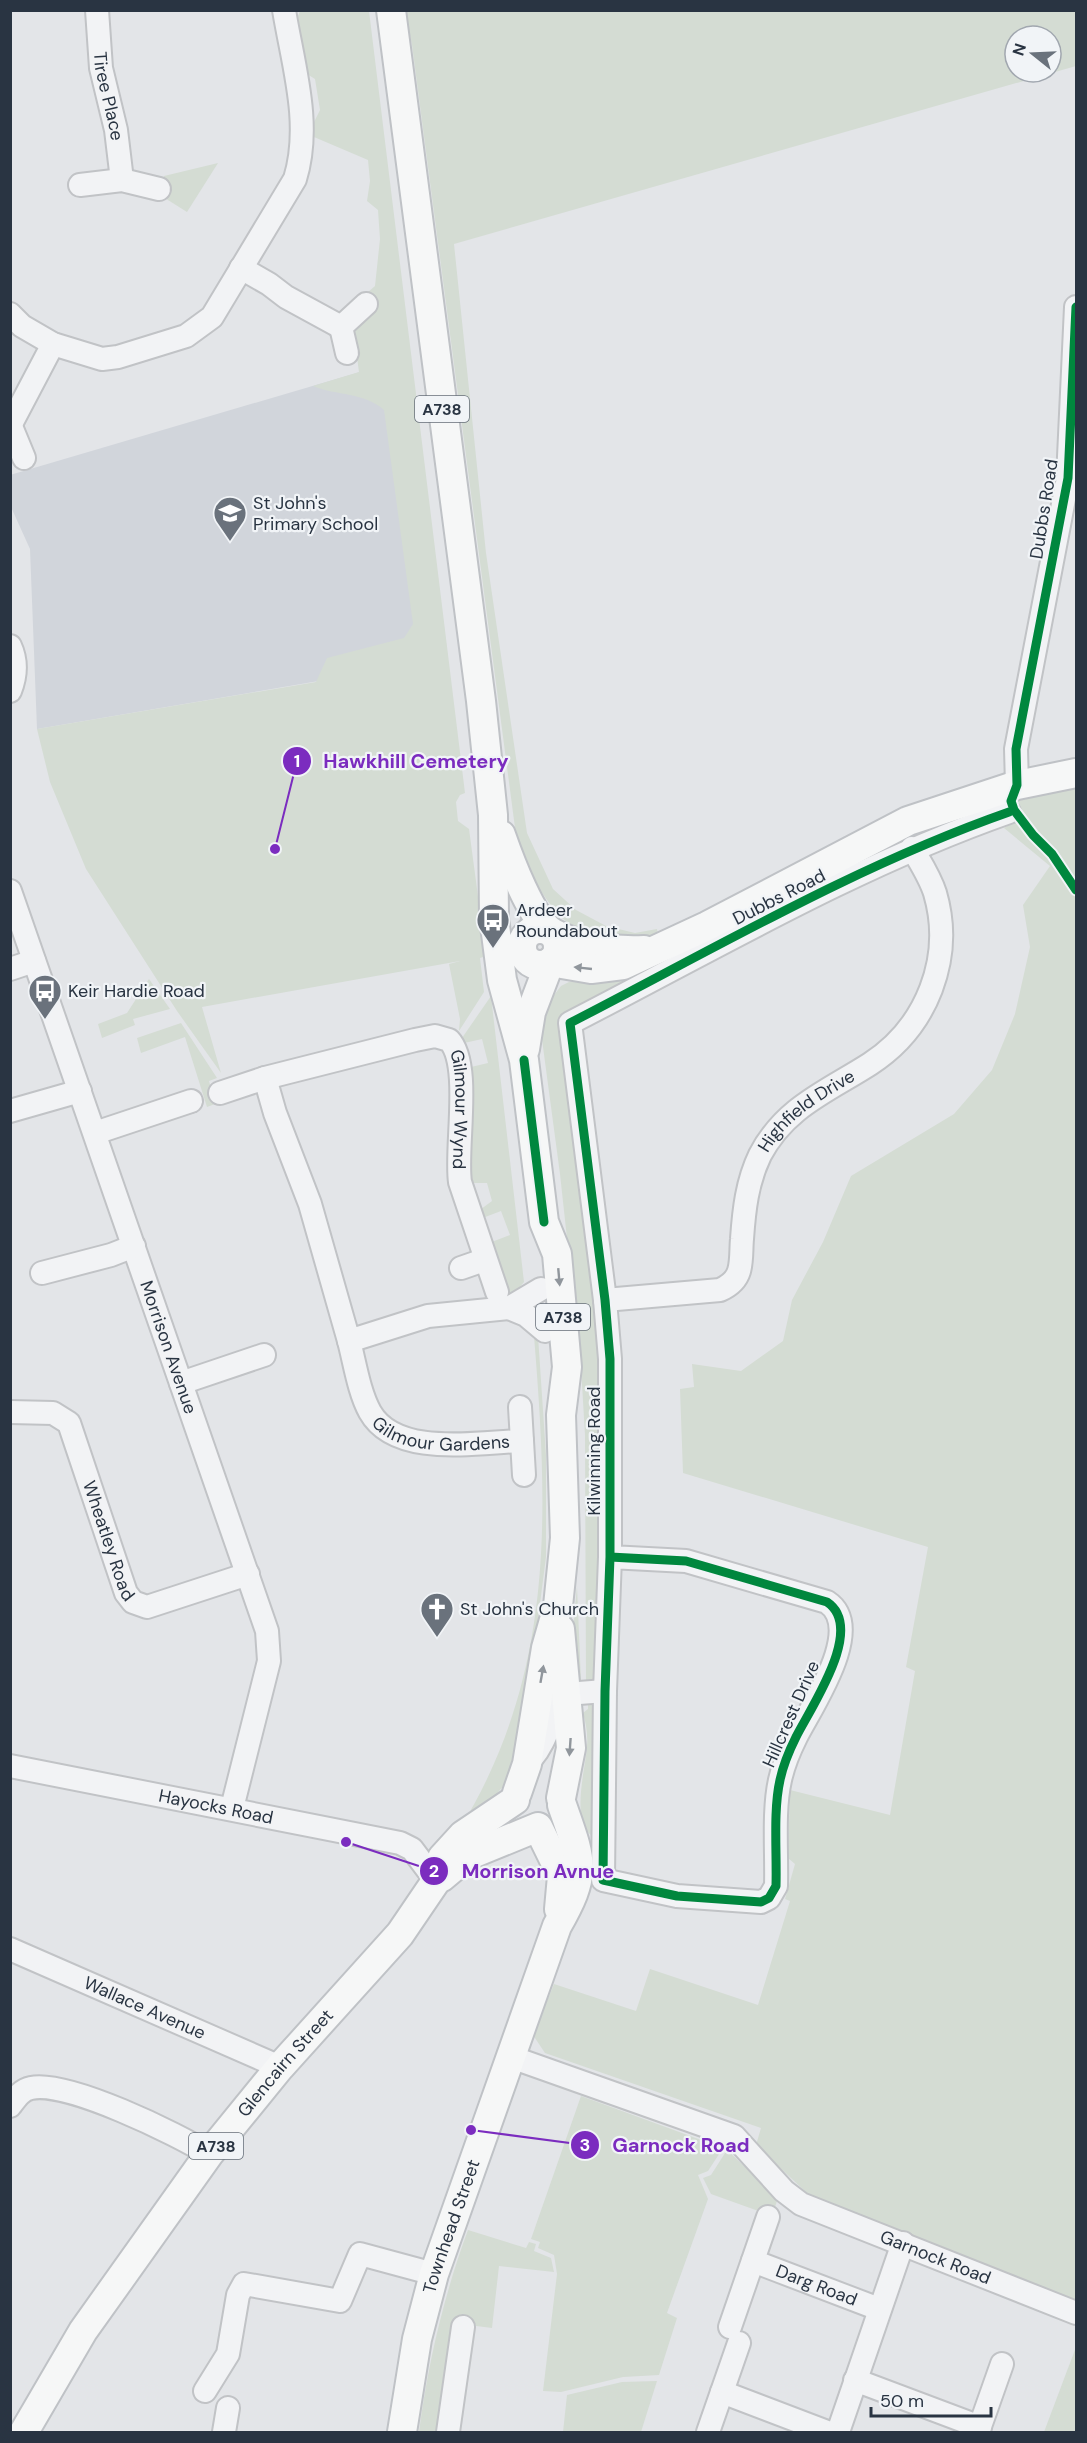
<svg xmlns="http://www.w3.org/2000/svg" width="1087" height="2443" font-family="'DM Sans',sans-serif">
<rect width="100%" height="100%" fill="#e3e5e8"/>
<polygon fill="#d1d5db" points="411,363 448,659 37,729 30,549 11,507 10,475 360,372"/>
<g fill="#d4dcd3" fill-rule="evenodd">
<path d="M 300,11 L 369,11 L 465,793 L 460,795 L 456,802 L 458,821 L 469,829 L 486,956 L 480,958 L 484,992 L 459,1031 L 460,1019 L 449,964 L 460,961 L 202,1007 L 221,1073 L 177,1011 L 86,869 L 50,782 L 37,729 L 316,682 L 327,658 L 404,638 L 413,624 L 384,410 C 364,392 337,396 313,386 L 359,372 L 353,328 L 377,304 L 367,293 L 375,286 L 380,239 L 378,210 L 367,201 L 370,181 L 368,160 L 314,137 L 314,122 L 320,110 L 315,79 L 307,74 L 298,16 Z"/>
<path d="M 405,11 L 1076,11 L 1076,66 L 454,244 L 486,553 L 527,833 L 553,889 L 576,910 L 606,926 L 635,933 L 657,929 L 658,935 C 578,959 545,909 517,843 L 412,45 ZM 1015,36 L 1051,36 L 1051,72 L 1015,72 Z"/>
<polygon points="218,163 187,212 160,195 164,176"/>
<polygon points="1076,785 1076,2305 809,2195 756,2145 761,2128 545,2053 533,2035 554,1984 636,2011 650,1969 758,2005 790,1901 785,1899 795,1864 788,1858 790,1790 890,1815 915,1671 906,1667 928,1547 683,1473 680,1389 694,1387 692,1364 741,1371 783,1341 792,1300 823,1242 851,1176 954,1114 992,1070 1015,1014 1030,947 1023,905 1050,866 1004,828 1024,817 1017,799"/>
<polygon points="624,978 625,986 561,1019 602,1359 598,1678 586,1683 585,1435 581,1367 560,1174 541,1032 548,1003 561,986 569,982"/>
<polygon points="149,979 170,1009 133,1019 135,1025 102,1038 98,1024 127,1013"/>
<polygon points="491,996 524,1282 512,1296 493,1298 489,1243 510,1235 501,1211 480,1219 477,1212 492,1201 487,1183 468,1183 471,1067 488,1063 482,1039 464,1043 462,1038"/>
<polygon points="181,1023 217,1078 209,1081 215,1104 207,1107 185,1037 141,1053 137,1038"/>
<path d="M 534,1336 L 538,1336 L 546,1455 L 546,1557 L 525,1719 L 509,1779 L 486,1807 L 461,1827 C 556,1671 548,1510 534,1336 Z"/>
<polygon points="577,1586 581,1682 575,1678 572,1641"/>
<path d="M 593,1703 L 596,1705 L 597,1841 L 591,1841 L 592,1836 C 570,1820 586,1768 587,1746 C 588,1735 586,1723 583,1713 L 588,1709 L 588,1704 Z"/>
<polygon points="581,2096 723,2148 708,2171 698,2175 708,2199 667,2313 677,2318 659,2375 623,2377 561,2392 543,2391 557,2274 554,2255 538,2248 540,2242 531,2239"/>
<polygon points="727,2150 778,2198 772,2216 711,2194 703,2178 711,2175"/>
<path d="M 468,2230 L 526,2248 L 529,2242 L 536,2244 L 534,2251 L 551,2258 L 554,2272 L 499,2266 L 492,2328 L 453,2323 L 438,2432 L 419,2432 C 428,2363 444,2295 468,2230 Z"/>
<polygon points="1076,2347 1076,2432 1044,2432"/>
<polygon points="657,2381 641,2432 563,2432 567,2395 622,2382"/>
</g>
<g fill="none" stroke-linecap="round" stroke-linejoin="round">
<defs>
<g id="minor">
<path id="s1" d="M 97,10 L 101,68 L 116,130 L 122,180"/>
<polyline points="80,185 122,180 159,189"/>
<polyline points="241,268 269,284 286,297 341,327"/>
<path d="M 10,314 L 22,326 L 53,344 L 102,359 L 118,357 L 186,336 L 212,317 L 295,179 C 312,124 293,65 284,10"/>
<polyline points="347,353 341,327 366,304"/>
<polyline points="10,424 24,458"/>
<polyline points="11,424 53,344"/>
<path d="M 10,646 C 17,661 16,676 10,691"/>
<polyline points="1017,785 1016,749 1068,478 1076,307"/>
<path id="s2" d="M 10,891 L 267,1631 L 269,1661 L 232,1808"/>
<polyline points="10,969 34,961"/>
<polyline points="265,1078 275,1113 310,1204 349,1341 428,1316 509,1308 541,1289"/>
<path id="s3" d="M 220,1093 L 265,1078 L 415,1040 L 435,1036 L 449,1040 C 472,1064 455,1148 460,1182 L 497,1292"/>
<polyline points="10,1111 80,1091"/>
<polyline points="95,1133 191,1101"/>
<polyline points="461,1268 484,1260"/>
<polyline points="42,1273 111,1255 134,1246"/>
<path id="s4" d="M 605,1300 L 720,1290 C 729,1286 736,1281 739,1271 C 742,1261 741,1249 742,1239 C 744,1210 747,1182 760,1155 C 785,1107 828,1091 870,1064 C 927,1027 954,958 935,893 C 930,877 920,862 912,848"/>
<polyline points="509,1308 526,1315 545,1331"/>
<path id="s5" d="M 349,1341 C 355,1364 359,1392 370,1412 C 396,1458 478,1442 522,1441"/>
<polyline points="181,1383 264,1355"/>
<polyline points="520,1407 524,1475"/>
<path id="s6" d="M 10,1412 L 53,1413 L 69,1423 L 126,1593 L 133,1602 L 147,1607 L 248,1574"/>
<path d="M 610,1557 L 686,1561 L 827,1602 C 866,1628 811,1707 796,1737 C 789,1751 783,1766 780,1780 C 773,1811 777,1853 776,1886 L 769,1898 L 761,1902 L 677,1896 L 603,1880 L 605,1691 L 610,1557 L 610,1359 L 605,1300 L 570,1023 C 714,949 855,866 1009,812"/>
<path d="M 532,1758 C 548,1739 551,1714 566,1694 L 605,1691"/>
<path id="s7" d="M 10,1766 L 400,1843 L 412,1849 L 436,1881"/>
<path id="s8" d="M 10,1949 L 280,2067"/>
<path id="s9" d="M 511,2057 L 734,2136 L 784,2191 L 801,2204 L 1076,2313"/>
<path d="M 10,2106 C 16,2098 21,2090 31,2088 C 67,2080 177,2134 209,2154"/>
<path id="s10" d="M 753,2261 L 879,2309"/>
<polyline points="730,2327 768,2217"/>
<polyline points="855,2380 980,2427"/>
<polyline points="205,2391 228,2354 238,2295 244,2284 340,2301 360,2254 434,2274"/>
<polyline points="722,2392 827,2432"/>
<polyline points="224,2432 228,2408"/>
<polyline points="448,2432 463,2327"/>
<polyline points="708,2432 739,2343"/>
<polyline points="838,2432 903,2243"/>
<polyline points="978,2432 1002,2364"/>
</g>
<g id="major">
<polyline points="391,10 481,701 493,815 494,918 502,980 524,1060 544,1222 557,1254 567,1367 561,1415 565,1538 558,1606 546,1648 527,1764 517,1793"/>
<path d="M 501,835 C 509,858 532,921 553,933 C 580,948 615,951 644,950"/>
<circle cx="540" cy="947" r="18"/>
<polyline points="525,1049 531,1012 550,962 591,969 623,965 707,926 908,821 1017,785 1076,773"/>
<polyline points="560,1629 571,1748 561,1798"/>
<polyline points="442,1877 467,1856 538,1827 562,1876 559,1909"/>
<path id="s11" d="M 24,2432 L 83,2331 L 209,2154 L 280,2067 L 400,1934 L 436,1881 L 442,1858 L 463,1835 L 515,1800"/>
<path id="s12" d="M 402,2432 L 417,2339 L 434,2274 L 557,1926 C 588,1872 582,1862 562,1805"/>
</g>
</defs>
<use href="#minor" stroke="#c1c3c6" stroke-width="26"/>
<use href="#major" stroke="#bfc2c6" stroke-width="32"/>
<use href="#minor" stroke="#f2f3f5" stroke-width="22"/>
<use href="#major" stroke="#f6f7f7" stroke-width="28"/>
<defs>
<g id="cycleway">
<polyline points="1076,307 1068,478 1016,749 1017,785 1011,801 1014,810 1033,835 1052,854 1076,890"/>
<polyline points="524,1060 544,1222"/>
<path d="M 610,1557 L 686,1561 L 827,1602 C 866,1628 811,1707 796,1737 C 789,1751 783,1766 780,1780 C 773,1811 777,1853 776,1886 L 769,1898 L 761,1902 L 677,1896 L 603,1880 L 605,1691 L 610,1557 L 610,1359 L 605,1300 L 570,1023 C 714,949 855,866 1009,812"/>
</g>
</defs>
<use href="#cycleway" stroke="#f1f4f7" stroke-width="13"/>
<use href="#cycleway" stroke="#00873e" stroke-width="9"/>
</g>
<defs><path id="oneway-solid" d="M-6-.8H1V-3.2L6.5 0L1 3.2V.8H-6Z" transform="scale(1.5)"/></defs>
<g fill="#90969c">
<use href="#oneway-solid" transform="translate(583 968) rotate(-174)"/>
<use href="#oneway-solid" transform="translate(559 1277) rotate(85)"/>
<use href="#oneway-solid" transform="translate(542 1674) rotate(-80)"/>
<use href="#oneway-solid" transform="translate(570 1747) rotate(94)"/>
</g>
<defs>
<symbol id="school-pin" viewBox="-11 -11 22 30"><path d="M0 17L-7.5 6A9.5 9.5 0 1 1 7.5 6Z" fill="#6a727c" stroke="#f1f4f7"/><path d="M0-5L7-2L0 1L-7-2ZM-4 1L0 2.5L4 1V4Q0 6-4 4Z" fill="#fff"/></symbol>
<symbol id="bus-pin" viewBox="-11 -11 22 30"><path d="M0 17L-7.5 6A9.5 9.5 0 1 1 7.5 6Z" fill="#6a727c" stroke="#f1f4f7"/><path d="M-5-6H5V4H4V6H2V4H-2V6H-4V4H-5ZM-3.5-4V0h7V-4ZM-3.5 1.2v1.5H-2V1.2ZM2 1.2v1.5H3.5V1.2Z" fill="#fff"/></symbol>
<symbol id="church-pin" viewBox="-11 -11 22 30"><path d="M0 17L-7.5 6A9.5 9.5 0 1 1 7.5 6Z" fill="#6a727c" stroke="#f1f4f7"/><path d="M-1.2-6h2.4v3.5h3.3v2.4h-3.3V6h-2.4V-.1h-3.3v-2.4h3.3Z" fill="#fff"/></symbol>
</defs>
<g fill-rule="evenodd">
<use href="#school-pin" x="211" y="494" width="38" height="52"/>
<use href="#bus-pin" x="474" y="901" width="38" height="52"/>
<use href="#bus-pin" x="26" y="972" width="38" height="52"/>
<use href="#church-pin" x="418" y="1590" width="38" height="52"/>
</g>
<g text-anchor="middle" stroke-width="4.5" stroke-linejoin="round" paint-order="stroke">
<g fill="#f1f4f7" stroke="#656e78" stroke-width="1.5">
<rect x="415" y="396" width="54" height="26" rx="4.5"/>
<rect x="536" y="1304" width="54" height="26" rx="4.5"/>
<rect x="189" y="2133" width="54" height="26" rx="4.5"/>
</g>
<g font-size="16" font-weight="bold" fill="#293442">
<text x="442" y="415">A738</text>
<text x="563" y="1323">A738</text>
<text x="216" y="2152">A738</text>
</g>
<g font-size="18" fill="#293442" stroke="#f1f4f7">
<text dy="6" stroke="none"><textPath href="#s1" startOffset="87">Tiree Place</textPath></text>
<text transform="translate(1044 509) rotate(-81)" y="6">Dubbs Road</text>
<text transform="translate(779 897) rotate(-27)" y="6">Dubbs Road</text>
<text dy="6" stroke="none"><textPath href="#s3" startOffset="309">Gilmour Wynd</textPath></text>
<text dy="6" stroke="none"><textPath href="#s4" startOffset="327">Highfield Drive</textPath></text>
<text dy="6" stroke="none"><textPath href="#s2" startOffset="483">Morrison Avenue</textPath></text>
<text dy="6" stroke="none"><textPath href="#s5" startOffset="154">Gilmour Gardens</textPath></text>
<text transform="translate(594 1451) rotate(-90)" y="6">Kilwinning Road</text>
<text dy="6" stroke="none"><textPath href="#s6" startOffset="186">Wheatley Road</textPath></text>
<text transform="translate(791 1714) rotate(-66)" y="6">Hillcrest Drive</text>
<text dy="6" stroke="none"><textPath href="#s7" startOffset="210">Hayocks Road</textPath></text>
<text dy="6" stroke="none"><textPath href="#s8" startOffset="147">Wallace Avenue</textPath></text>
<text dy="6" stroke="none"><textPath href="#s11" startOffset="453">Glencairn Street</textPath></text>
<text dy="6" stroke="none"><textPath href="#s12" startOffset="212">Townhead Street</textPath></text>
<text dy="6" stroke="none"><textPath href="#s9" startOffset="477">Garnock Road</textPath></text>
<text dy="6" stroke="none"><textPath href="#s10" startOffset="68">Darg Road</textPath></text>
</g>
<g font-size="18" fill="#293442" stroke="#f1f4f7" text-anchor="start">
<text x="253" y="509">St John's<tspan x="253" dy="21">Primary School</tspan></text>
<text x="516" y="916">Ardeer<tspan x="516" dy="21">Roundabout</tspan></text>
<text x="68" y="997">Keir Hardie Road</text>
<text x="460" y="1615">St John's Church</text>
</g>
</g>
<path fill="none" stroke="#7b2cbf" stroke-width="2" d="M275 849L297 761M346 1842L434 1871M471 2130L585 2145"/>
<g fill="#7b2cbf" stroke="#f1f4f7" stroke-width="2">
<circle cx="275" cy="849" r="6"/>
<circle cx="346" cy="1842" r="6"/>
<circle cx="471" cy="2130" r="6"/>
<circle cx="297" cy="761" r="15"/>
<circle cx="434" cy="1871" r="15"/>
<circle cx="585" cy="2145" r="15"/>
</g>
<g font-size="18" text-anchor="middle" font-weight="bold" fill="#fff">
<text x="297" y="767">1</text>
<text x="434" y="1877">2</text>
<text x="585" y="2151">3</text>
</g>
<g font-size="20" text-anchor="middle" font-weight="bold" fill="#7b2cbf" stroke="#f1f4f7" stroke-width="4.5" stroke-linejoin="round" paint-order="stroke">
<text x="416" y="768">Hawkhill Cemetery</text>
<text x="538" y="1878">Morrison Avnue</text>
<text x="681" y="2152">Garnock Road</text>
</g>
<rect width="1087" height="2443" fill="none" stroke="#293442" stroke-width="24"/>
<g transform="translate(1033 54) rotate(288)"><circle r="28" fill="#f1f4f7" stroke="#a1a7af" stroke-width="1.5"/>
<path d="M0-4.5L10 22L0 15L-10 22Z" fill="#6a727c"/>
<text y="-9" font-size="16" font-weight="bold" text-anchor="middle" fill="#293442">N</text>
</g>
<path d="M871 2407v9h120v-9" fill="none" stroke="#293442" stroke-width="3"/>
<text x="880" y="2407" font-size="18" fill="#293442" stroke="#f1f4f7" stroke-width="4.5" paint-order="stroke">50 m</text>
</svg>
